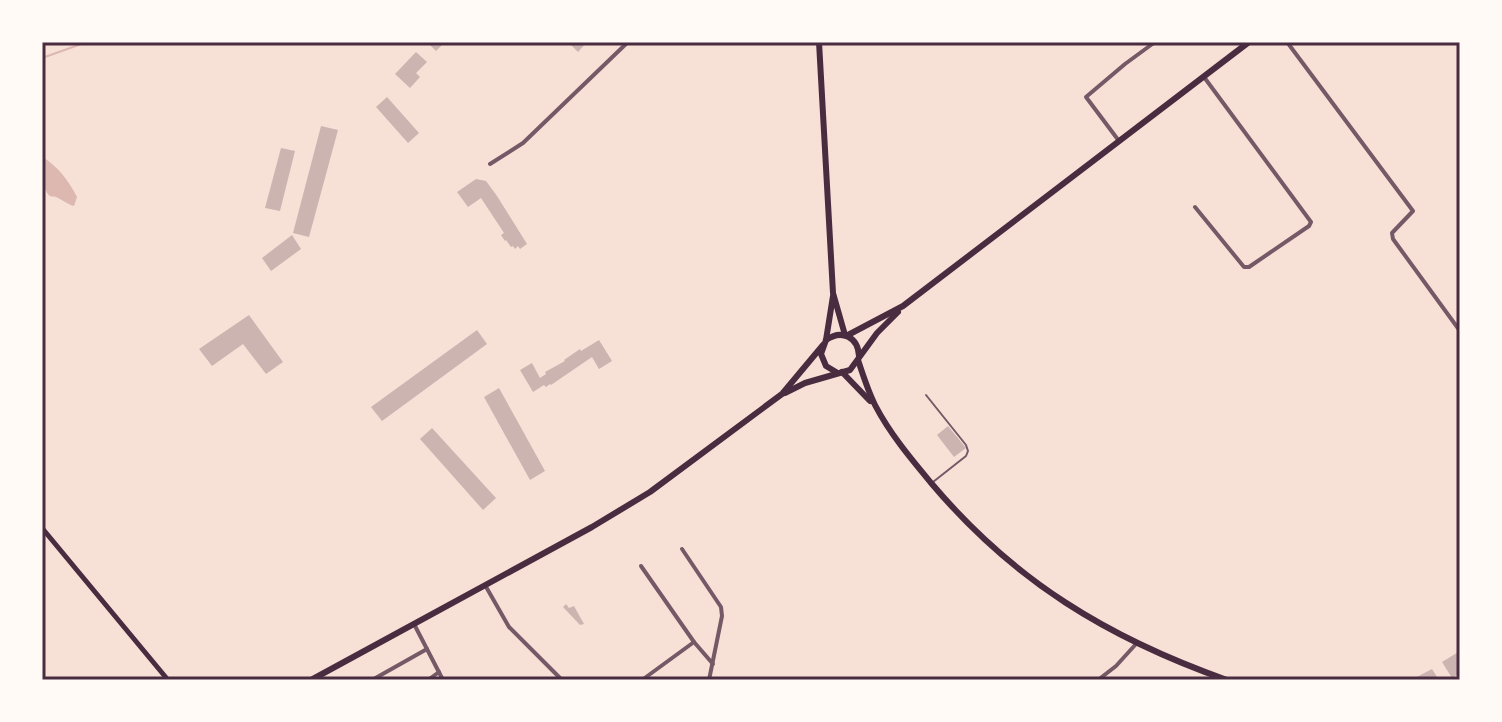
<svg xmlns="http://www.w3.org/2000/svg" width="1502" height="722" font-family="'IBM Plex Serif',serif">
<rect width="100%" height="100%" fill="#f7e1d7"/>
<path fill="#dcb8b0" d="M 42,157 C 57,165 69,181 77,197 L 74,206 C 67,204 63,200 56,197 C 54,196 52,197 50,196 C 42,191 42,166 42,157 Z"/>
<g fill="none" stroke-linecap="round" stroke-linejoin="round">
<polyline stroke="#dcb8b0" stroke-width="2" points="42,58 87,42"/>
</g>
<g fill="#ccb4b1">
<polygon points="427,42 445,42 436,51"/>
<polygon points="568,42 587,42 578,52"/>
<polygon points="416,52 427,62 416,73 420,77 410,88 395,74"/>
<polygon points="387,97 419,133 408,143 376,107"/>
<polygon points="321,126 338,130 309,237 293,233"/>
<polygon points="281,148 295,151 280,211 265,208"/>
<polygon points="476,179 486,181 497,196 527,244 520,249 518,246 515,249 513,246 511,247 506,240 505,241 501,235 504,233 481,198 468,207 457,192"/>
<polygon points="292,235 301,249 271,271 262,258"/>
<polygon points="249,315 283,362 266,374 243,344 212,366 199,349"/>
<polygon points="477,330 487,344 382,421 371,407"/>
<polygon points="599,340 612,361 599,369 592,357 551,385 550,384 546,387 544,385 533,392 520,370 532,363 540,378 546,374 545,372 565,361 564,360 580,349 581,351"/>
<polygon points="499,388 545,471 530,480 484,397"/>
<polygon points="948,426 966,448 954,457 937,435"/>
<polygon points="432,428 496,498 483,510 420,439"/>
<polygon points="566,604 569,608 574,606 584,624 580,625 563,607"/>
<polygon points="1460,651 1460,673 1452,678 1442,662"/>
<polygon points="1432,669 1439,680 1411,680"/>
</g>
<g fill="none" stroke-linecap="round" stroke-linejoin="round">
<polyline stroke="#755966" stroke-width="2" points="926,395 966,445 968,451 966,456 933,482"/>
<g stroke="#755966" stroke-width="4">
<polyline points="1287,42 1413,211 1392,233 1393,239 1460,331"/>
<polyline points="1119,141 1086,97 1125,64 1155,42"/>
<polyline points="490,164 523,143 628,42"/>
<polyline points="1195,207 1244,267 1249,267 1309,226 1311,222 1204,77"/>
<polyline points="682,549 721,607 722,616 709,680"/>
<polyline points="641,566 694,642 713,664"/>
<polyline points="485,585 509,627 562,680"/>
<polyline points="414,624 443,680"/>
<polyline points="372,680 427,649"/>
<polyline points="428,680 439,672"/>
<polyline points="642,680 694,642"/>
<polyline points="1098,680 1116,666 1136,644"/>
</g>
<polyline stroke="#4a2c40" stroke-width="5" points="42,528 168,680"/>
<g stroke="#4a2c40" stroke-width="6">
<polyline points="819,42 833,293 845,335"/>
<polyline points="833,296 826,340 821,354 826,366 836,372"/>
<polyline points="848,335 903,306 1249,42"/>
<path d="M 826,340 C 842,329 858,337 859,356"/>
<path d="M 858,360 C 863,375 868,391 875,405 C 890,434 912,460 932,484 C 1014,581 1108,638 1227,680"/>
<polyline points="842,372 870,401"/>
<polyline points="785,393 805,383 850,370 877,333 898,312"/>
<polyline points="311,680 592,527 650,492 782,394 823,345"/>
</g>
</g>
<rect width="1502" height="722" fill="none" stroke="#fffaf5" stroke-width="88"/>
<rect x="44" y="44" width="1414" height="634" fill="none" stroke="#4a2c40" stroke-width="3"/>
</svg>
